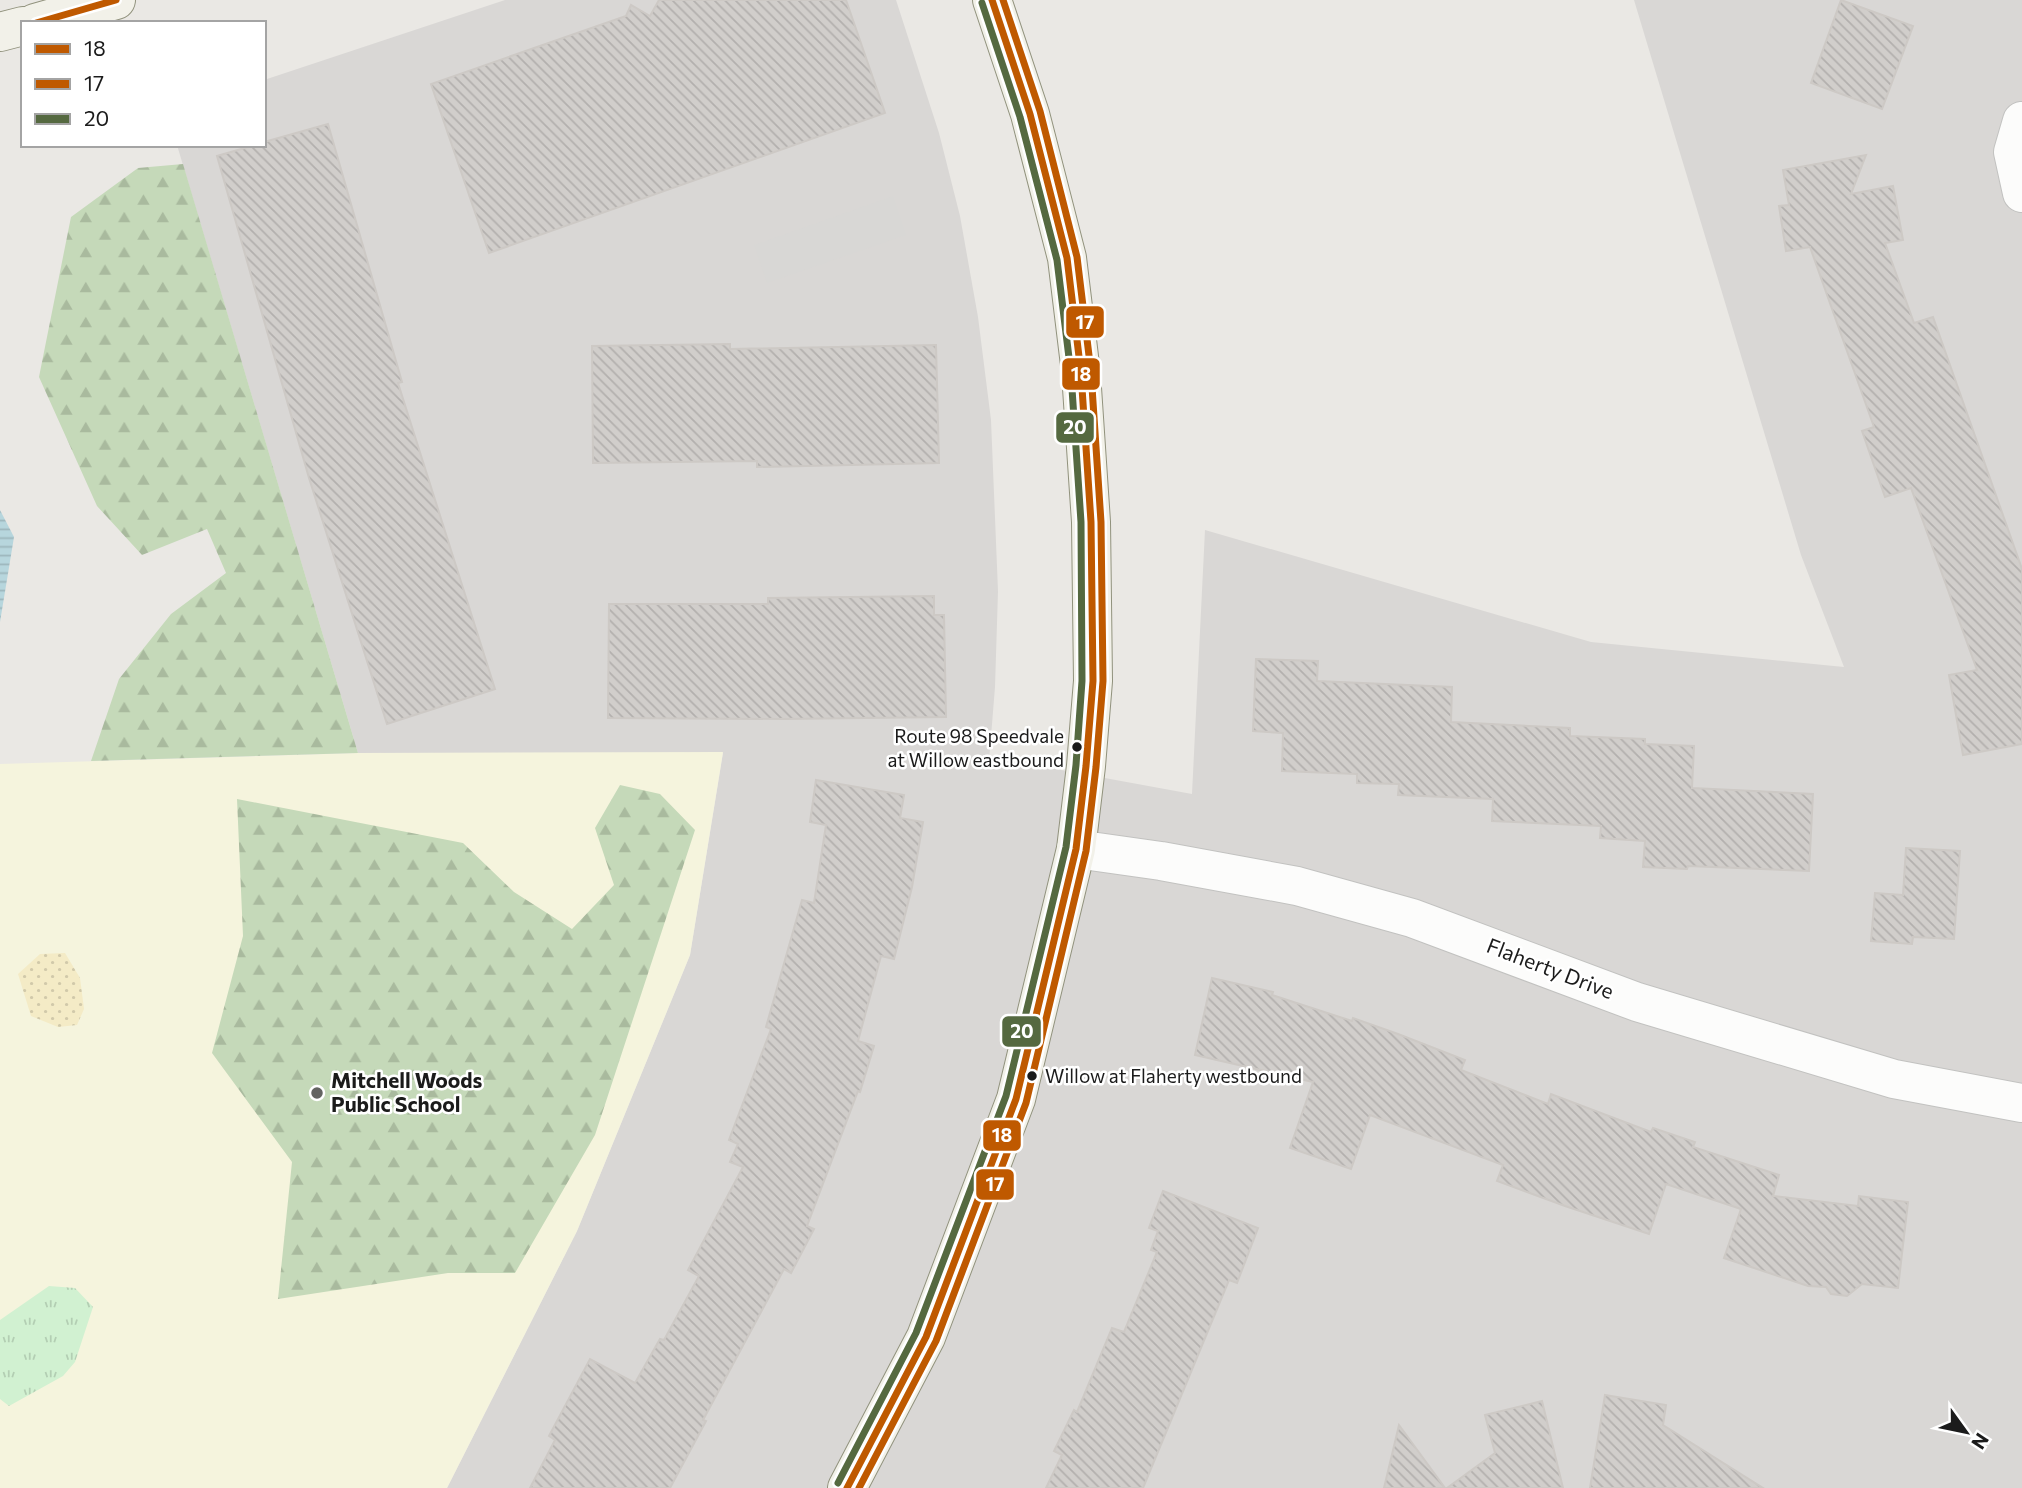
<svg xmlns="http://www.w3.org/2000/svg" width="2022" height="1488" font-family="Commissioner,sans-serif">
<defs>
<pattern id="forest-firs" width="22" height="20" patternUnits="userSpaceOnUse" patternTransform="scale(1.75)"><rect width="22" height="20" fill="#c5d9b9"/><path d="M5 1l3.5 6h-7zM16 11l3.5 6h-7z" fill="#a9ba9e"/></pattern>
<pattern id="sand-dots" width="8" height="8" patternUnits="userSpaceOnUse" patternTransform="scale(1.75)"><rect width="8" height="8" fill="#f4ebc6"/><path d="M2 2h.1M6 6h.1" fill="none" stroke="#d1c9aa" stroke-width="1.8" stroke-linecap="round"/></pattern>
<pattern id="park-tufts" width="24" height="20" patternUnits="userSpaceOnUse" patternTransform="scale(1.75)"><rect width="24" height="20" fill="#d1f1d1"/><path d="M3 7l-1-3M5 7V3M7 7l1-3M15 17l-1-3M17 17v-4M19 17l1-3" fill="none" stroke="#b3ceb3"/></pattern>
<pattern id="water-rules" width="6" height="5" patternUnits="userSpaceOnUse" patternTransform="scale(1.75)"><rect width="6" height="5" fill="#b7d6dd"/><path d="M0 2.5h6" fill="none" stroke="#9db7bd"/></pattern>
<pattern id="building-back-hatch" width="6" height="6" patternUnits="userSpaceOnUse" patternTransform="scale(1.75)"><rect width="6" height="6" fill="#d1cecb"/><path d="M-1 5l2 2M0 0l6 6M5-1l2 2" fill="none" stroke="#b3b0ae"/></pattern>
</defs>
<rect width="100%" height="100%" fill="#eae8e4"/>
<polygon fill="#d9d7d5" points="505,0 896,0 939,133 960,216 978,317 991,420 998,591 995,687 989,761 1012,761 1192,794 1205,530 1591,642 1844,667 1801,555 1634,0 2022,0 2022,1488 447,1488 577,1231 690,955 723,753 358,753 177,145 264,145 264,80"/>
<polygon fill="#f5f4dd" points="723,752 690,955 577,1231 447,1488 0,1488 0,764 358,753"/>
<polygon fill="#d8d7d5" points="893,196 906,235 767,283 754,245"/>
<g fill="url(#forest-firs)">
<polygon points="183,164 358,753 91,761 119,679 171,614 226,573 207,529 142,555 97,506 39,377 71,217 138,168"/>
<polygon points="620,785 660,794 695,830 595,1135 515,1273 448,1273 278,1299 292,1162 212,1053 243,936 237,799 463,843 514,892 572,929 614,885 595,828"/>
</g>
<polygon fill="url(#sand-dots)" points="65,953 80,978 84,1009 77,1025 58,1027 31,1016 18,974 40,954"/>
<polygon fill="url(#park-tufts)" points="49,1286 75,1288 93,1307 75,1362 63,1376 9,1406 0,1399 0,1320"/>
<polygon fill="url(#water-rules)" points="0,510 14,537 0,622"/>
<g fill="url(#building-back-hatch)" stroke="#cdc9c5" stroke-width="2">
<polygon points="659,0 846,0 885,113 489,253 431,84 626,16 631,5 650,16"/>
<polygon points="1841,0 1913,26 1882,109 1811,83"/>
<polygon points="328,124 402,382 398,383 495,689 387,724 309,478 217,156 255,145 264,145 264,142"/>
<polygon points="1866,155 1851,194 1893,186 1903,240 1885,243 1914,323 1933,317 2022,569 2022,744 1963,755 1949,675 1977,670 1911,488 1885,497 1862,431 1874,427 1810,247 1786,251 1779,206 1789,205 1783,170"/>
<polygon points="730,344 730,349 936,345 939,463 757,467 757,461 593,463 592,346"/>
<polygon points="934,596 934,615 944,615 946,717 784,719 608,718 609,604 768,604 768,598"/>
<polygon points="1256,659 1318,661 1317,681 1452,687 1451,722 1570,728 1570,736 1645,739 1645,744 1694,746 1692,788 1813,794 1809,871 1688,866 1687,869 1643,867 1645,841 1600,838 1601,826 1492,821 1493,799 1398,795 1399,784 1357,783 1357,774 1282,771 1283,733 1253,731"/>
<polygon points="816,780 904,795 900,818 923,822 912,887 894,959 881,956 858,1041 874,1046 860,1092 858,1091 807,1226 814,1229 791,1273 784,1269 703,1420 706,1421 670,1488 530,1488 555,1440 549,1436 590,1359 635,1383 660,1339 664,1340 699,1276 688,1270 743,1167 730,1162 738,1144 729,1140 771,1029 766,1027 802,900 814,903 826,825 810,822"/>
<polygon points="1906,848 1960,851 1954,939 1913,937 1912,944 1871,941 1875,893 1903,895"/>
<polygon points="1212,978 1273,992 1272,995 1352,1021 1353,1018 1398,1034 1465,1060 1461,1070 1548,1104 1551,1094 1651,1132 1653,1128 1695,1142 1693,1147 1779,1175 1773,1196 1858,1206 1859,1196 1908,1202 1898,1288 1862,1284 1847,1296 1831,1294 1826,1287 1808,1286 1724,1258 1741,1209 1666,1184 1649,1234 1565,1206 1497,1181 1503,1165 1370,1115 1351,1169 1290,1148 1313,1082 1195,1055"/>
<polygon points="1163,1191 1258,1228 1237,1283 1229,1280 1143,1488 1046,1488 1062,1455 1054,1451 1074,1410 1077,1412 1112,1328 1124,1332 1157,1252 1151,1250 1158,1231 1149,1228"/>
<polygon points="1605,1395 1666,1405 1663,1425 1763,1488 1590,1488"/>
<polygon points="1542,1401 1563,1488 1447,1488 1495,1453 1485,1415"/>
<polygon points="1399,1425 1445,1488 1384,1488"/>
</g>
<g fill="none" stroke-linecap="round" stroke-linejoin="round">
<defs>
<g id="street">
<polyline points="2022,121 2013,152 2022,193"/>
<polyline points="1076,849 1161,861 1297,886 1412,918 1637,1002 1894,1079 2022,1103"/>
</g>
<g id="secondary">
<polyline points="35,23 116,0"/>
<polyline points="0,32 23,26"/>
<polyline points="847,1488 926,1337 1016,1099 1076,849 1086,766 1093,681 1091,522 1081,373 1067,258 1030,114 992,0"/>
</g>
</defs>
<use href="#street" stroke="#c2c2c0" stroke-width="40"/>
<use href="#secondary" stroke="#91927d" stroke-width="40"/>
<use href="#street" stroke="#fcfcfb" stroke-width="38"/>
<use href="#secondary" stroke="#f2f1e9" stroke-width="38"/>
<defs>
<g id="bus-1">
<polyline points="36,23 116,0"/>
<polyline points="847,1488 926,1337 1016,1099 1076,849 1086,766 1093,681 1091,522 1081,373 1067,258 1030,114 992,0"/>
</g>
<polyline id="bus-2" points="859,1488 936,1341 1026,1103 1086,851 1096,767 1103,681 1101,522 1091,372 1077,257 1040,111 1003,0"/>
<polyline id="bus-3" points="838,1483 916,1333 1006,1096 1066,847 1076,765 1082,681 1081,522 1071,374 1057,260 1020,117 982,3"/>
</defs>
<use href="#bus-1" stroke="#fff" stroke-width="12"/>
<use href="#bus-2" stroke="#fff" stroke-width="12"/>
<use href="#bus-3" stroke="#fff" stroke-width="12"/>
<use href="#bus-1" stroke="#bf5900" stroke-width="7"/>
<use href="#bus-2" stroke="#bf5900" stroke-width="7"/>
<use href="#bus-3" stroke="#556940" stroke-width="7"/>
</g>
<g fill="#1b1b1b" stroke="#fff" stroke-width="2.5">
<circle cx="1077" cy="747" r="6"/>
<circle cx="1032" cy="1076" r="6"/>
</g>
<circle fill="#636361" stroke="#fff" stroke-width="2.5" cx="317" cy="1093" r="7"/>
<g text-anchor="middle" stroke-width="5" stroke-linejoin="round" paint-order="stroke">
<g font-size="19" fill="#1b1b1b" stroke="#fff" text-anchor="end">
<text x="1064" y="743">Route 98 Speedvale<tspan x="1064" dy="24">at Willow eastbound</tspan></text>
<text x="1045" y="1083" text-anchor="start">Willow at Flaherty westbound</text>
</g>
<g font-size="21" fill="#1b1b1b" stroke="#fff">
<text transform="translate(1550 969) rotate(21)" y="7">Flaherty Drive</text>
</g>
<g font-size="21" font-weight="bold" fill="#1b1b1b" stroke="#fff" text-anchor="start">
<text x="331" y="1088">Mitchell Woods<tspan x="331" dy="24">Public School</tspan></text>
</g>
</g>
<g stroke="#fff" stroke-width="2.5">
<rect x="1065" y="305" width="40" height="34" rx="7" fill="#bf5900"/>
<rect x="1061" y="357" width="40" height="34" rx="7" fill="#bf5900"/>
<rect x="1055" y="411" width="40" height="33" rx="7" fill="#556940"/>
<rect x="1001" y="1015" width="41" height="33" rx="7" fill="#556940"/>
<rect x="982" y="1119" width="40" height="33" rx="7" fill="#bf5900"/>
<rect x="975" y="1168" width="40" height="33" rx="7" fill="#bf5900"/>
</g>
<g font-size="19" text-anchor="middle" font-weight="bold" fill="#fff">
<text x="1085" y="329">17</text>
<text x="1081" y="381">18</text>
<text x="1075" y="434">20</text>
<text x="1022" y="1038">20</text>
<text x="1002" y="1142">18</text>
<text x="995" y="1191">17</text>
</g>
<rect x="21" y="21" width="245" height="126" fill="#ffffff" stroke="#a4a4a4" stroke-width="2"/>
<rect x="35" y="44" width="35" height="10" fill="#bf5900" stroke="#a4a4a4" stroke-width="2"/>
<text x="84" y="56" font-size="21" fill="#1b1b1b">18</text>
<rect x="35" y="79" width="35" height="10" fill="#bf5900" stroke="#a4a4a4" stroke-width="2"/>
<text x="84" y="91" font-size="21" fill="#1b1b1b">17</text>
<rect x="35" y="114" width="35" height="10" fill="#556940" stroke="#a4a4a4" stroke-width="2"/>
<text x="84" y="126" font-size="21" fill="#1b1b1b">20</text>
<g transform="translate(1966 1432) rotate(123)" stroke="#ffffff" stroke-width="5" paint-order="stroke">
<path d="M0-5L12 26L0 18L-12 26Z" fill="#1b1b1b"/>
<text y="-10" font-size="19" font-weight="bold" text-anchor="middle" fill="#1b1b1b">N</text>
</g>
</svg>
